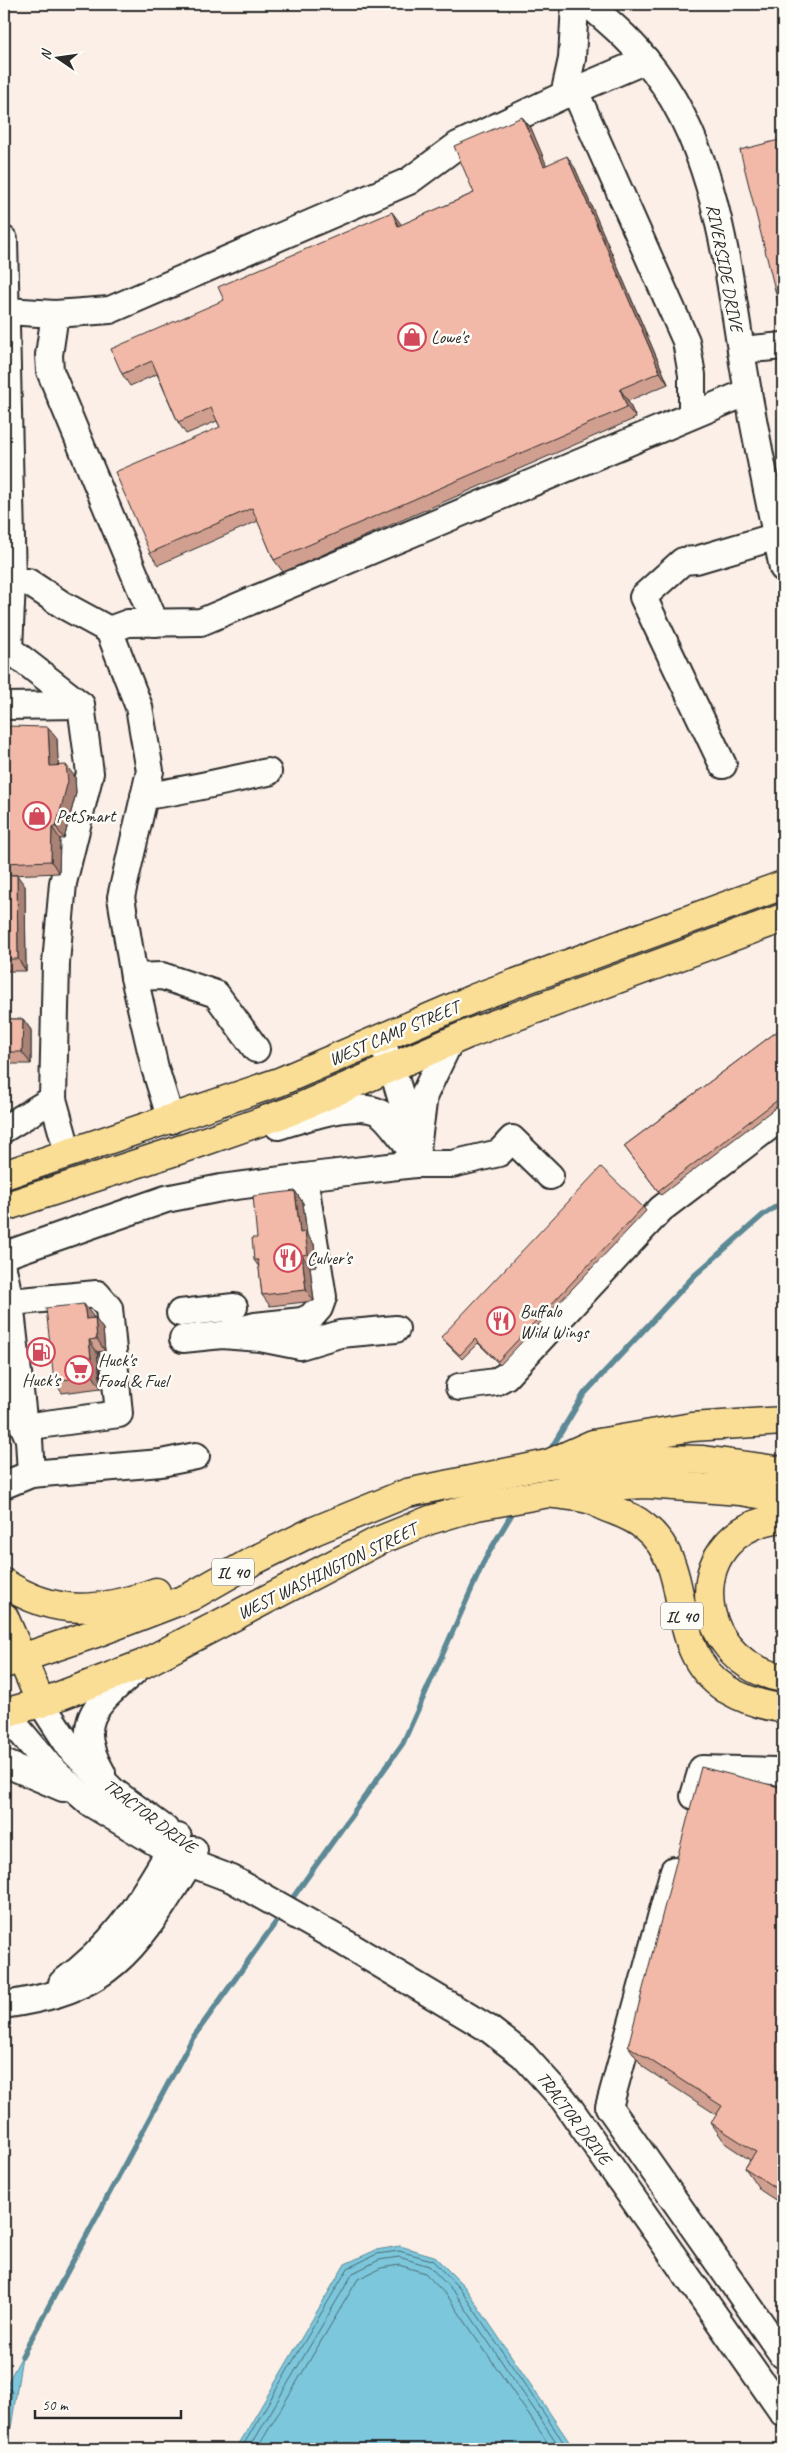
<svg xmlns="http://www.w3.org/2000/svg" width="787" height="2453" font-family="Caveat,sans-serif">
<rect width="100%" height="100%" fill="#fbefe7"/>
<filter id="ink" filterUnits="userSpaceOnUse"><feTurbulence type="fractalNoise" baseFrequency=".02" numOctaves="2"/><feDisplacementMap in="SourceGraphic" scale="10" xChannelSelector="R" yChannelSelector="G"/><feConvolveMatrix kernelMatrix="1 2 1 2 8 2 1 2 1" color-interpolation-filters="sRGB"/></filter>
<g filter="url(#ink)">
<g fill="#7cc7dc" stroke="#5c8995">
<polygon points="400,2246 434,2256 464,2286 574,2449 236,2449 345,2264 376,2250"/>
<polygon points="22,2356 11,2428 4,2449 4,2389"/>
</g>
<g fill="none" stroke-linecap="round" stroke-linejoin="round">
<g stroke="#4b6972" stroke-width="1">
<polyline points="4,2390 10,2389 12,2392 4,2436"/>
<polyline points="241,2449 348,2268 377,2254 399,2251 432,2260 460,2289 568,2449"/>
<polyline points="249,2449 353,2273 379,2260 399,2257 429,2266 455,2293 561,2449"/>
<polyline points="257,2449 358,2279 381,2268 399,2265 425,2273 449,2298 552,2449"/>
</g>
<g stroke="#5c8995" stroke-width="5.5">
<polyline points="549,1452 584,1394 695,1275 763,1215 783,1202"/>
<polyline points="289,1903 403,1743 485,1559 516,1507"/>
<polyline points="22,2356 192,2039 281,1915"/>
</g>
<defs>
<g id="minor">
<path d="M 588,4 C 608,21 628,38 645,59 C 718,146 727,268 745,375 C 756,440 770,504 783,568"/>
<polyline points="575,91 686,341 692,375 692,415"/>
<polyline points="564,95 572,59 575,4"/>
<polyline points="4,240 12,582 9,649 81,705 90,773 63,883 56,963 53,1099"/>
<polyline points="6,311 55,314 110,310 409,181 458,145 564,95 646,60"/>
<polyline points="55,314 49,355 50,371 155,623"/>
<polyline points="741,350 783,346"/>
<polyline points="4,582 28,582 63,605 109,630 128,623 201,622 748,392"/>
<polyline points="109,630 139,707 150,771 121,897 134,977 155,1068 171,1120"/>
<polyline points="4,706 81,705"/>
<polyline points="723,765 643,597 683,561 696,560 777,536"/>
<path d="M 144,796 C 186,791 227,780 268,772"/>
<polyline points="134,977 162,976 216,994 256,1049"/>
<polyline points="380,1039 392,1067 402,1101 407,1145"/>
<path d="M 278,1126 C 302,1119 357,1099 380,1113 C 390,1120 398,1134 406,1142"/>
<polyline points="4,1129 53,1099 68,1153"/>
<polyline points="417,1148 424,1095 449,1043"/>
<polyline points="5,1255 166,1199 221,1188 320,1175 415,1164 452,1164 499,1153 512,1139 550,1176"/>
<polyline points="4,1273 10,1302 24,1427 29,1439 31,1474"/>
<polyline points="10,1302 97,1294 109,1308 119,1414 24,1427"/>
<polyline points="180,1313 234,1307"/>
<polyline points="222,1335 255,1326 302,1321 311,1317 319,1308 323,1297 304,1177"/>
<polyline points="183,1339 222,1335 260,1338 300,1346 340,1334 396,1329"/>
<polyline points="459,1387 495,1382 506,1376 661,1209 783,1116"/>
<polyline points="4,1485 31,1474 161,1463 196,1456"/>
<polyline points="41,1703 71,1749 113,1791 165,1829"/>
<polyline points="5,1713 50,1767 90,1803 190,1863 232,1879 345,1943 489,2029 523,2055 564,2100 783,2413"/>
<polyline points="4,1763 63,1788"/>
<path d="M 102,1773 C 70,1718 101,1701 140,1666"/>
<polyline points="694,1796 702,1769 776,1771 783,1773"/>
<polyline points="674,1870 609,2107 783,2355"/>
<path d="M 62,1983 C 121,1940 142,1897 178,1837"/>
<path d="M 4,2005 C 86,1993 119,1972 164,1903 C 175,1885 188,1869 194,1850"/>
</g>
<g id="major">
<polyline points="4,1175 279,1082 475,998 783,885"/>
<polyline points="4,1207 188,1147 291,1111 468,1034 783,918"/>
<path d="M 4,1583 C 56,1617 100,1612 156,1592"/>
<polyline points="4,1617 41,1703"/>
<polyline points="4,1664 96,1633 190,1597 253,1561 314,1531 407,1493 548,1464 625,1458 703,1460 783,1471"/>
<polyline points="4,1713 41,1703 143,1664 378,1541 430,1520 477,1506 582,1487 647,1484 740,1491 783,1498"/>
</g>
<g id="highway">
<polyline points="548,1464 593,1444 692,1427 783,1421"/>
<path d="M 546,1493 C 559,1495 579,1496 591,1500 C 594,1500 597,1503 601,1505 C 616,1512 631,1515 645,1527 C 698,1569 663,1648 726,1689 C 743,1699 763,1706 783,1708"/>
<path d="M 783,1518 C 681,1528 688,1661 783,1678"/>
</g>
</defs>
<use href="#minor" stroke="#2b2b2b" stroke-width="30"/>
<use href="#major" stroke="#2b2b2b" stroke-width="31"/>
<use href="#highway" stroke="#2b2b2b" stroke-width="31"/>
<use href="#minor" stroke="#fdfcf7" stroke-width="26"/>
<use href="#major" stroke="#fbde96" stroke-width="28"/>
<use href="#highway" stroke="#fbde96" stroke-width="28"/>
</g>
<g fill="#d09f90" stroke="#2b2b2b">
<polygon points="522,117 531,128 546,165 575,168 668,384 628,401 636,418 283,572 274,560 258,521 158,565 150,553 220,427 217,421 186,434 178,422 157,374 130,386 122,374 401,225 474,193"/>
<polygon points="4,726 57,739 58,765 75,777 76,793 64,839 60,839 59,873 9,875 25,886 26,971 4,971"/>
<polygon points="4,1019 23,1019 31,1030 31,1064 4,1064"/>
<polygon points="783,1027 783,1102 661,1195 624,1146"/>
<polygon points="295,1191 303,1203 307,1235 314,1244 316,1266 310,1267 314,1301 270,1306 262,1295 259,1267 254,1260"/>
<polygon points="643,1207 646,1211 500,1365 478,1343 462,1359 444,1341 441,1337"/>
<polygon points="93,1316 93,1318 95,1318 103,1329 105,1351 97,1352 101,1388 62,1393 54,1381"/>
<polygon points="4,1360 9,1416 4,1416"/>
<polygon points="783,1788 783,2205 760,2190 745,2168 750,2160 726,2144 711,2123 717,2115 643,2067 628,2046"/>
</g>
<g fill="#a98276" stroke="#2b2b2b">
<polygon points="522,117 531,128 552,178 544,166"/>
<polygon points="567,156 575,168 668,384 660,372"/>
<polygon points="392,212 401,224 407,238 398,226"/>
<polygon points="620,389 628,401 636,418 627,407"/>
<polygon points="48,727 57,739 59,778 50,766"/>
<polygon points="66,765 75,777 76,793 64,839 56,827"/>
<polygon points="52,827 60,839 59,873 51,861"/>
<polygon points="17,875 25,886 26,971 18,959"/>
<polygon points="23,1019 31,1030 31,1064 22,1052"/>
<polygon points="295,1191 303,1203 307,1235 314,1244 316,1266 308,1254 300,1233"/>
<polygon points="302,1255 310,1267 314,1301 306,1290"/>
<polygon points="84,1304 93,1316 94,1330 86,1319"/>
<polygon points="95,1318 103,1329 105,1351 97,1339"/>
<polygon points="89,1340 97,1352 101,1388 93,1376"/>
<polygon points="4,1360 9,1416 6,1411 4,1386"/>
</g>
<g fill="#f2b9a8" stroke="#2b2b2b">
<polygon points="522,117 544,166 567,156 660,372 620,389 627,407 274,560 252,508 150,553 115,472 220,427 211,408 178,422 152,361 122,374 111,349 224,300 218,287 392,212 398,226 474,193 454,146"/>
<polygon points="783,139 783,317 782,318 740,150"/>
<polygon points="4,726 48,727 50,766 66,765 68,781 56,827 52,827 51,861 4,863"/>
<polygon points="4,875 17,875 18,959 4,959"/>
<polygon points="4,1019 23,1019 22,1052 4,1052"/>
<polygon points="783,1027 783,1096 658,1191 624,1146"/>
<polygon points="601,1167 643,1207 498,1361 475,1339 460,1355 441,1337"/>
<polygon points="295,1191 300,1233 305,1232 308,1254 302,1255 306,1290 262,1295 258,1260 254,1260 252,1238 257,1238 253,1196"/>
<polygon points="84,1304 86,1319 95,1318 97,1339 89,1340 93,1376 54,1381 46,1308"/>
<polygon points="4,1386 6,1411 4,1412"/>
<polygon points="701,1767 783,1788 783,2193 745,2168 756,2152 711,2123 722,2106 628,2046"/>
<polygon points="783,2210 783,2217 780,2215"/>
</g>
</g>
<defs>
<symbol id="shop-ring" viewBox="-11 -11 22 22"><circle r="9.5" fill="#fdfcf7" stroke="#d1495b" stroke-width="1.5"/><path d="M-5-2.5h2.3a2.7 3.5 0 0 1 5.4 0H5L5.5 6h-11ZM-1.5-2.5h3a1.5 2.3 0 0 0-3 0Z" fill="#d1495b"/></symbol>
<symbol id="restaurant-ring" viewBox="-11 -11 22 22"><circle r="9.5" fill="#fdfcf7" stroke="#d1495b" stroke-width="1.5"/><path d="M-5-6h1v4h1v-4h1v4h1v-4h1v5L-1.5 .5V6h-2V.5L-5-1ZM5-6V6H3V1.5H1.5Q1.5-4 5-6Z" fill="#d1495b"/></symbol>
<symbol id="fuel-ring" viewBox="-11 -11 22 22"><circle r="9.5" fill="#fdfcf7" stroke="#d1495b" stroke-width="1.5"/><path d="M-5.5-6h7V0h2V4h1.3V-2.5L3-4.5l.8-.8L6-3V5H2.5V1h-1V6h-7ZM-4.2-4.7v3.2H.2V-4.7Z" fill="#d1495b"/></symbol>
<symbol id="supermarket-ring" viewBox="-11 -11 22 22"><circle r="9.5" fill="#fdfcf7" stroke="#d1495b" stroke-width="1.5"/><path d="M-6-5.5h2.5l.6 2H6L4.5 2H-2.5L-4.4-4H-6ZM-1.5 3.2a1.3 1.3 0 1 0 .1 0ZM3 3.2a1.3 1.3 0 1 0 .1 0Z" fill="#d1495b"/></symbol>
</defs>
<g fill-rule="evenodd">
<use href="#shop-ring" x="396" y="321" width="32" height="32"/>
<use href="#shop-ring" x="21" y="800" width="32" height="32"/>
<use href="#restaurant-ring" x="272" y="1242" width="32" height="32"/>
<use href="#restaurant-ring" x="485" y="1305" width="32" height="32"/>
<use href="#fuel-ring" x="25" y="1336" width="32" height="32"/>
<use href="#supermarket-ring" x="63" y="1354" width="32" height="32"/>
</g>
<g text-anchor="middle" stroke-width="5" stroke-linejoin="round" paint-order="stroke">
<g fill="#fdfcf7" stroke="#6a6a68" stroke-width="1">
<rect x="212" y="1558.5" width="42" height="27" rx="4"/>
<rect x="661" y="1602.5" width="42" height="27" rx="4"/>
</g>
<g font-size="16" font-weight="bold" fill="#2b2b2b">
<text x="233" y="1578">IL 40</text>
<text x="682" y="1622">IL 40</text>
</g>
<g font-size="18" fill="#2b2b2b" stroke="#fdfcf7">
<text transform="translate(725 268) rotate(79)" y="6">RIVERSIDE DRIVE</text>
<text transform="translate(394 1033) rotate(-23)" y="6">WEST CAMP STREET</text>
<text transform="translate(327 1571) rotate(-26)" y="6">WEST WASHINGTON STREET</text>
<text transform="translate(150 1816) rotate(37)" y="6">TRACTOR DRIVE</text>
<text transform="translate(574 2118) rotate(53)" y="6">TRACTOR DRIVE</text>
</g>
<g font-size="18" fill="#2b2b2b" stroke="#fdfcf7" text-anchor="start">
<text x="431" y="343">Lowe's</text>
<text x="56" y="822">PetSmart</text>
<text x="307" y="1264">Culver's</text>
<text x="520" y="1317">Buffalo<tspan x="520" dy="21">Wild Wings</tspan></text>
<text x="98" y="1366">Huck's<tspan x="98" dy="21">Food &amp; Fuel</tspan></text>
<text x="41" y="1386" text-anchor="middle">Huck's</text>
</g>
</g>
<rect width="787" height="2453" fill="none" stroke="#fdfcf7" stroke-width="20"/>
<rect x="10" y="10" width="767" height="2433" fill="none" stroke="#2b2b2b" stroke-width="2" filter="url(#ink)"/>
<g transform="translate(58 58) rotate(283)" stroke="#fdfcf7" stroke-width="4" paint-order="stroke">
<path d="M0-4L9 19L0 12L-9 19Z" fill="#2b2b2b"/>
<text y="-8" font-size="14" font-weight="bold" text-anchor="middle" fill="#2b2b2b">N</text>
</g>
<path d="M35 2410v8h146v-8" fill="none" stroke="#2b2b2b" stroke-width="2.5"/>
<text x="42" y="2410" font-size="15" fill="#2b2b2b" stroke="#fdfcf7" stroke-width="4" paint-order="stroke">50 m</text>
</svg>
